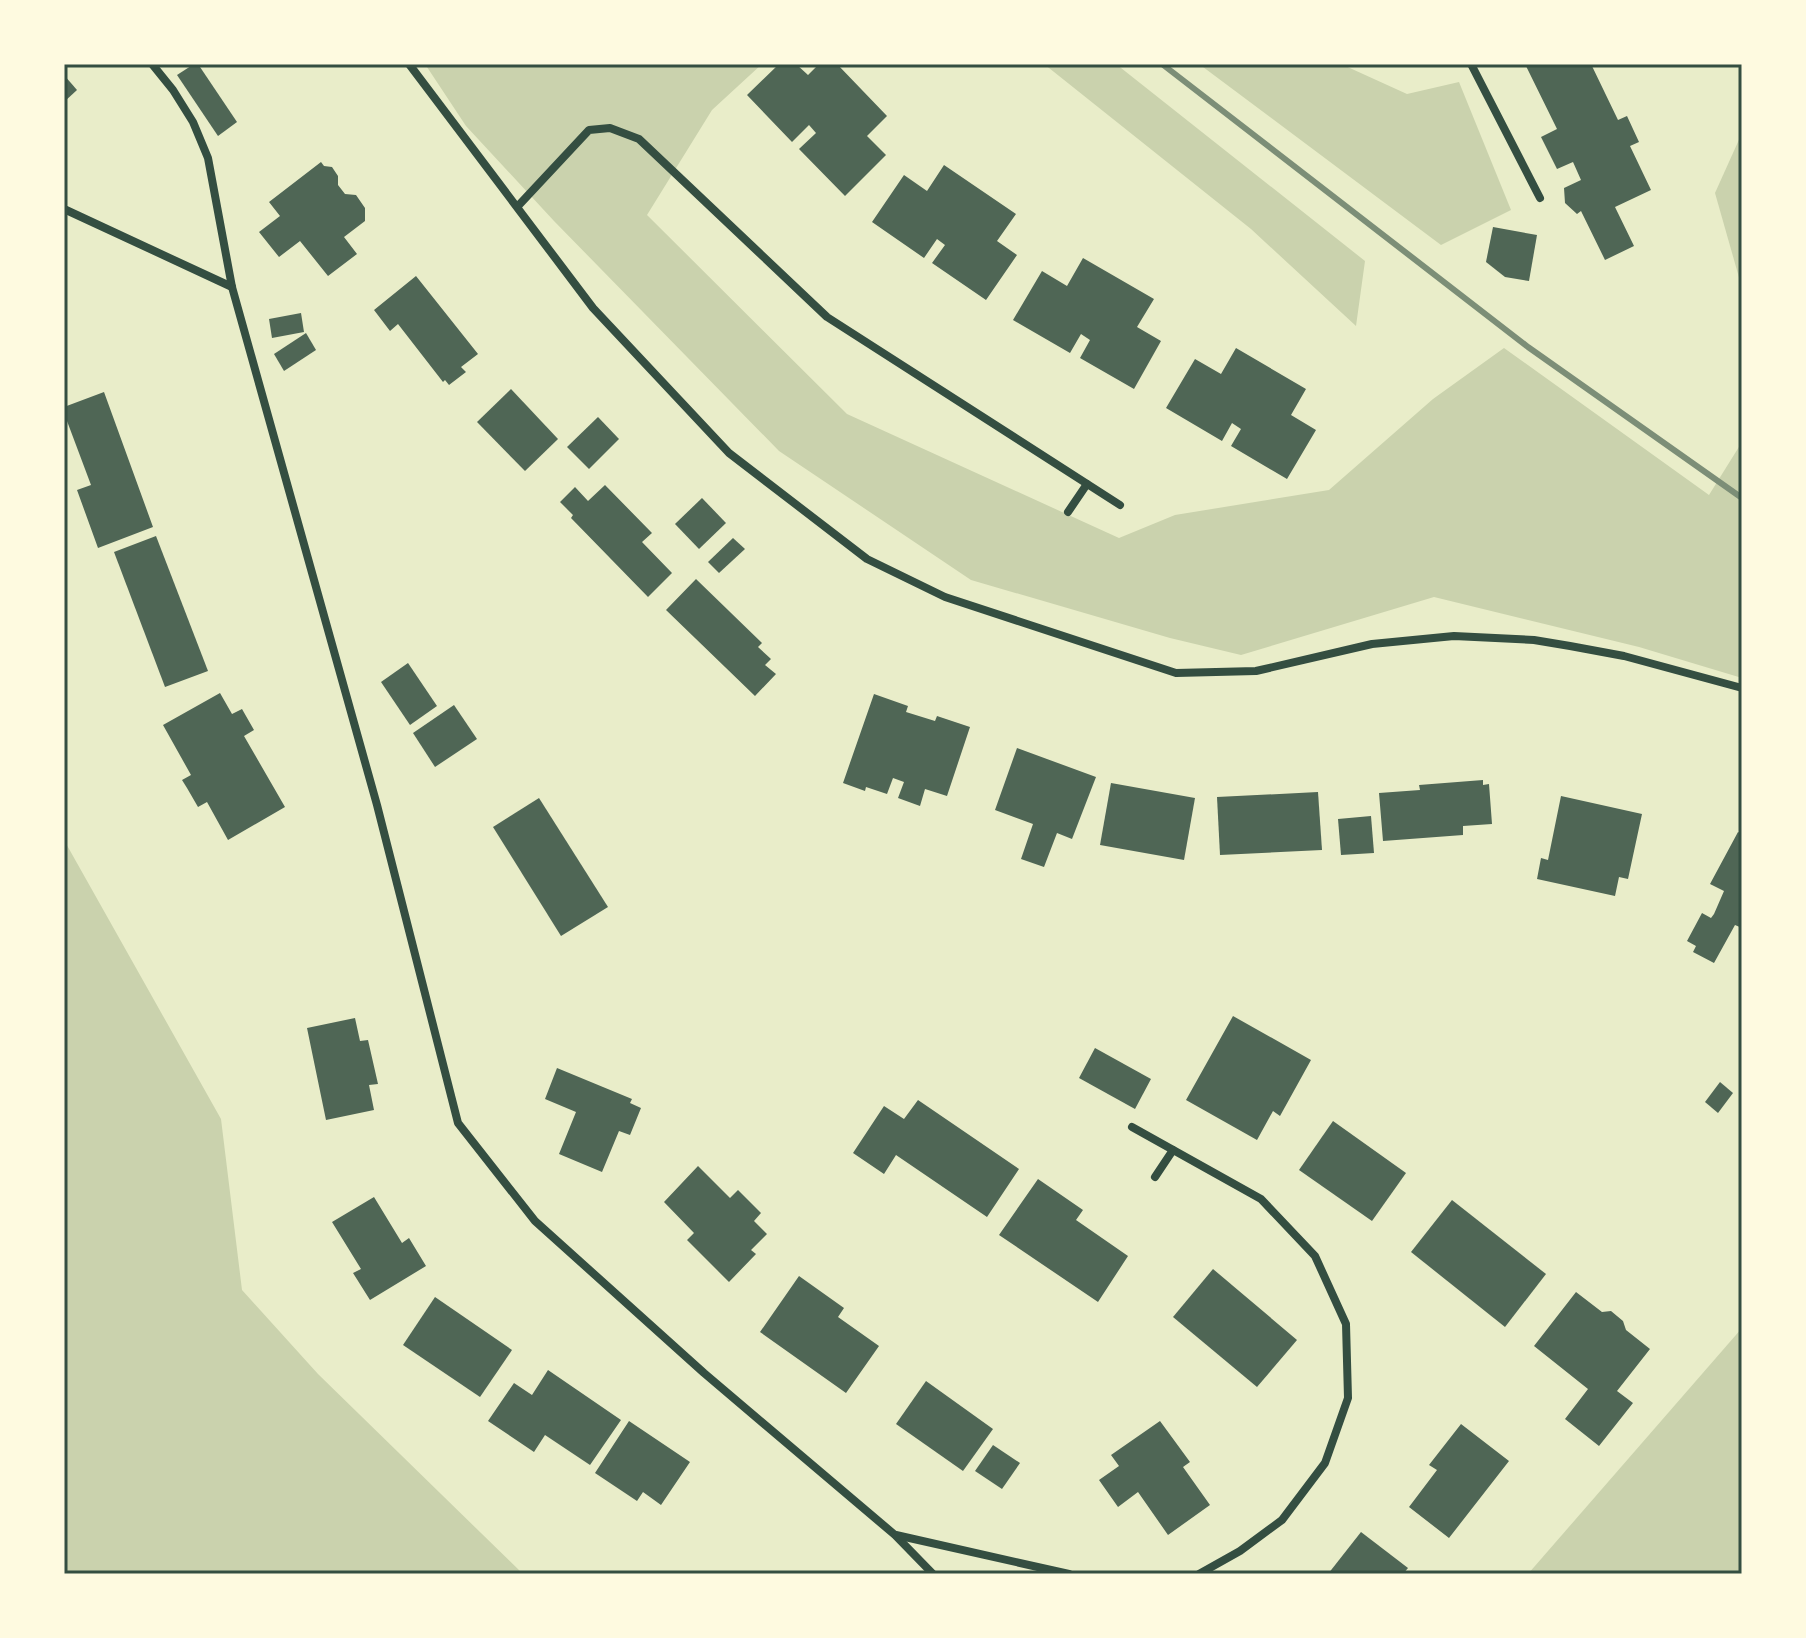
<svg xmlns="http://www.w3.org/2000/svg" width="1806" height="1638" font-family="'Noto Sans',sans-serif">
<rect width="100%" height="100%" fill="#e9edc9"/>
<g fill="#cad2ad">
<polygon points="425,64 762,64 712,110 647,215 847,414 1119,538 1175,515 1329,490 1433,399 1504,348 1709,495 1742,442 1742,678 1639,647 1434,597 1241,655 1170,638 971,580 779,451 554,221 466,126"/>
<polygon points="1044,64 1116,64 1365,261 1356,326 1251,229"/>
<polygon points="1199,64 1341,64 1407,94 1459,82 1511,210 1441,245"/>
<polygon points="1742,133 1742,288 1715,193"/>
<polygon points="64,840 221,1119 242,1290 318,1374 523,1574 64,1574"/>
<polygon points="1742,1328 1742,1574 1528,1574"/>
</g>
<g fill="#4f6655">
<polygon points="194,64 198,64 237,122 218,136 177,75"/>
<polygon points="779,64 796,64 808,75 819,64 837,64 887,116 867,136 886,155 845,196 799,149 816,133 809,125 792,142 747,95"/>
<polygon points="1525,64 1591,64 1618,120 1627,116 1639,142 1630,146 1651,190 1615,207 1634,246 1605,260 1581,211 1577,214 1565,203 1564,188 1581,180 1573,162 1557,169 1541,137 1557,129"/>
<polygon points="64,75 77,90 64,102"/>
<polygon points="321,162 324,166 332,167 338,176 338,185 345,194 356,195 365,208 365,221 344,237 357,254 328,276 300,241 279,257 259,232 280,216 269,202"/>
<polygon points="944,165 1016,214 997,241 1017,255 986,300 932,263 945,245 937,239 924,258 872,222 904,175 927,191"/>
<polygon points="1493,227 1537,235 1529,281 1505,277 1486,262"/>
<polygon points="1083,258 1154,299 1137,327 1161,341 1134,389 1080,358 1090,340 1081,334 1070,353 1013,320 1042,271 1067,286"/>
<polygon points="416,276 478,354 461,367 466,372 449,385 445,380 443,382 398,324 390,331 374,310"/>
<polygon points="301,313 304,332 272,338 269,319"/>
<polygon points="306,333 316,350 284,371 274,354"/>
<polygon points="1236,348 1306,389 1291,415 1316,430 1287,479 1231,446 1241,429 1232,423 1222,441 1166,408 1195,359 1221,374"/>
<polygon points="511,389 558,439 525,471 477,422"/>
<polygon points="104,392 153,527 98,548 77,490 91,485 64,413 64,407"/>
<polygon points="598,417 619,439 589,469 567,447"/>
<polygon points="605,485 652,533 642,542 672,573 648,597 571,518 573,515 560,502 575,487 588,501"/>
<polygon points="702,498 726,523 699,549 675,524"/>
<polygon points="156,536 208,671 165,687 114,552"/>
<polygon points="733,538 745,549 719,573 708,562"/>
<polygon points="696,579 762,643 758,647 771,659 765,665 776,674 755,696 666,610"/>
<polygon points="408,663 437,706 410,725 381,682"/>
<polygon points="220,693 232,714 242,709 254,730 244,736 285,807 228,840 207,802 198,807 187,788 182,780 191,775 163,725"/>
<polygon points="874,694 908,706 906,712 935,721 937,716 970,727 947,796 925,789 920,806 898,798 904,782 893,778 887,794 866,787 865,791 843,783"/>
<polygon points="454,705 477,739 435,767 413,733"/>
<polygon points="1017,748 1096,777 1072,839 1057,833 1044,867 1021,859 1033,824 995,810"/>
<polygon points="1483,780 1483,785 1489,784 1492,824 1463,826 1463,835 1383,841 1379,793 1420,790 1419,785"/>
<polygon points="1111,783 1195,798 1184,860 1100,845"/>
<polygon points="1318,792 1322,850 1220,855 1217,797"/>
<polygon points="1561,796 1642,814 1628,879 1619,877 1615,896 1537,879 1541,858 1548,860"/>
<polygon points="539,798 608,907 561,936 493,827"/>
<polygon points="1371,816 1374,853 1341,855 1338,819"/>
<polygon points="1738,832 1742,834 1742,928 1735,925 1714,963 1693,952 1696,946 1687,941 1702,913 1711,918 1714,914 1724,891 1710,884"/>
<polygon points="1233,1016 1311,1060 1280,1116 1273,1111 1257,1140 1186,1100"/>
<polygon points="355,1018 360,1041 368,1040 378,1084 369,1085 374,1110 326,1120 307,1028"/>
<polygon points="1095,1048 1151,1079 1135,1109 1079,1078"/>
<polygon points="557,1068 632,1099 630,1103 641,1108 630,1135 619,1131 602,1172 559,1154 576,1112 545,1099"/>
<polygon points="1720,1082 1733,1093 1718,1113 1705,1102"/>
<polygon points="918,1100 1019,1169 987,1217 896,1155 884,1174 853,1153 884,1106 904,1119"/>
<polygon points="1333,1121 1406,1173 1372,1221 1299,1170"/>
<polygon points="698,1166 730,1198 738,1190 761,1213 754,1221 767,1234 751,1250 756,1254 729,1282 687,1240 694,1233 664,1202"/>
<polygon points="1038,1179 1083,1210 1076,1220 1128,1256 1098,1302 999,1235"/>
<polygon points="374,1197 402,1243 409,1238 426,1266 370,1300 353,1273 361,1269 332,1222"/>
<polygon points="1452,1200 1546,1274 1505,1327 1411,1252"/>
<polygon points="1213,1269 1297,1340 1257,1387 1173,1317"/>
<polygon points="799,1276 844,1308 838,1317 879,1346 846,1393 760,1332"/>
<polygon points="1576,1292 1602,1312 1611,1311 1623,1321 1626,1330 1650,1349 1617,1391 1633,1403 1599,1446 1565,1419 1588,1389 1534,1346"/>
<polygon points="435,1297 512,1350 480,1397 403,1345"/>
<polygon points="548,1370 621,1420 590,1465 545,1435 534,1452 488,1421 514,1383 532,1395"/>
<polygon points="926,1381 993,1429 963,1471 896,1424"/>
<polygon points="629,1421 690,1462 661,1505 643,1492 637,1501 595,1473"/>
<polygon points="1160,1421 1190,1462 1183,1467 1210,1505 1168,1535 1138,1492 1118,1507 1099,1480 1119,1466 1111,1455"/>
<polygon points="1461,1424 1509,1461 1449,1538 1409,1507 1437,1470 1429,1465"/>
<polygon points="993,1445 1020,1463 1002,1489 975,1471"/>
<polygon points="1361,1532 1408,1568 1403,1574 1328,1574"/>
</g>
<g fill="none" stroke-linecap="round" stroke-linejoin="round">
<g stroke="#344e41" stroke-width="8">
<polyline points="152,64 173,90 193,122 208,158 232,287 377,805 458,1123 535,1221 704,1373 895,1535 933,1574"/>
<polyline points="409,64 593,308 729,453 867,559 945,597 1176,673 1256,671 1372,644 1454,636 1534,640 1570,646 1624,656 1742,688"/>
<polyline points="1471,64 1540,198"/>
<polyline points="518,206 589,130 610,128 639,139 827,317 1120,505"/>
<polyline points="64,209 232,287"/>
<polyline points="1068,512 1087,484"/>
<polyline points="1132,1127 1261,1199 1315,1256 1346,1324 1348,1398 1325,1463 1282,1520 1240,1551 1199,1574"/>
<polyline points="1155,1177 1173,1150"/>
<polyline points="896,1535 1069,1574"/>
</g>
<polyline stroke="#7c8e77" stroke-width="6" points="1162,64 1528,347 1742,498"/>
</g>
<rect width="1806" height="1638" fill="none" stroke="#fefae0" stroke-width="132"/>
<rect x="66" y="66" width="1674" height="1506" fill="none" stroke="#344e41" stroke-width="3"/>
</svg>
